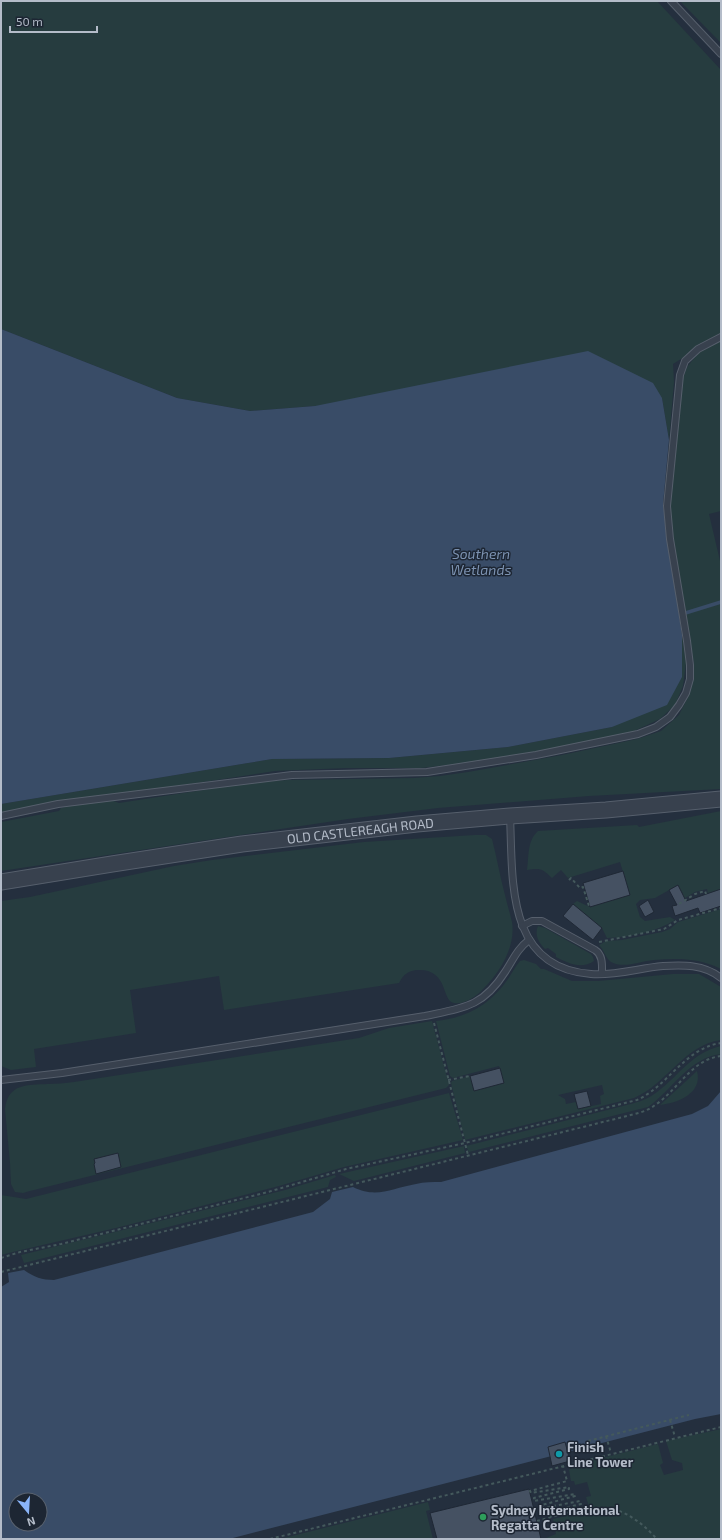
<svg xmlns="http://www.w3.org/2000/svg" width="722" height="1540" font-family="'Exo 2',sans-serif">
<rect width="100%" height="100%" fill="#242f3e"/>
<g fill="#263c3f" fill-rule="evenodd">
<polygon points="1,1 657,1 721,70 721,334 673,364 674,382 669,440 662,398 315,406 250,411 177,398 1,329"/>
<polygon points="680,1 721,1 721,43"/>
<polygon points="721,340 721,511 709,514 721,565 721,789 589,796 438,808 348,819 1,871 1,822 59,811 61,808 106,798 119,803 248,783 287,780 414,778 440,776 468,772 562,755 637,739 661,731 679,715 687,699 692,682 694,664 674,549 670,508 679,411 683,378 687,367 700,351"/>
<polygon points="682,635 686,663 683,686 675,705 660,719 632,732 584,743 494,760 421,768 346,768 275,771 46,806 1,814 1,804 272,759 389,758 508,747 612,727 682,676"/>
<path d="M 721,811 L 721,889 L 708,894 L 707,889 L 695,892 L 677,903 L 674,899 L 683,894 L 678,885 L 655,898 L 640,900 L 636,904 L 640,917 L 645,921 L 670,917 L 675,920 C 656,932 630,937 607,938 L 602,928 L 573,904 L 577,901 L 590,907 L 630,895 L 620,862 L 568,878 L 561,870 L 552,878 C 542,868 540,868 527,870 C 529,856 527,841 538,831 L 637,825 L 639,827 Z"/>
<path d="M 475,835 L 486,835 L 492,839 C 497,858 500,877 505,895 C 507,904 510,913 512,922 C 516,946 500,973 483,989 C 477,996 464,1005 454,1003 C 441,1001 449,969 418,970 C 409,970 403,975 399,983 L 224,1010 L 219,976 L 130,990 L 136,1033 L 34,1049 L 36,1067 L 11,1070 L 1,1066 L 1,901 L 30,897 L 174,866 L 212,860 L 364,842 Z"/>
<path d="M 721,909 L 721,969 C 699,958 678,958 654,960 C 641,961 623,969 611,962 C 606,959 604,950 599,945 L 606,941 L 622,940 L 662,932 L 670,929 L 678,922 Z"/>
<path d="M 538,926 L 545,928 L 591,954 L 593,957 L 594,961 C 581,970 568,963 556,957 L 556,954 L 548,948 L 545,949 C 539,943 534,935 538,926 Z"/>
<path d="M 524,960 L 536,964 L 541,969 L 544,969 L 572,981 L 598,981 L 673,974 L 699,974 L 721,987 L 721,1040 C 684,1045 667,1084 634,1098 L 465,1140 L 451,1083 L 452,1081 L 470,1076 L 474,1091 L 504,1083 L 499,1066 L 453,1078 L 450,1076 L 436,1021 C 466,1018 490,1005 508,979 C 512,973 515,967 520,961 ZM 602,1085 L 604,1094 L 600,1096 L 601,1104 L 578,1109 L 576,1102 L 566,1104 L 565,1099 L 558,1095 Z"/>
<path d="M 432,1021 L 449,1085 L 446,1088 L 30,1191 L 23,1193 L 15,1192 L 11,1184 L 10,1163 L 5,1109 C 8,1083 28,1085 48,1084 C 57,1084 65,1083 74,1082 L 359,1038 L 389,1028 Z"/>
<path d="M 721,1046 L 721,1054 C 690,1057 672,1090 648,1107 L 469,1152 L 466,1146 L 623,1106 C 635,1103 647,1100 657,1092 C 680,1075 691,1053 721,1046 Z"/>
<path d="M 697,1071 C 703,1093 678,1103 660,1105 Z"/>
<polygon points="449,1093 463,1140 344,1167 279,1186 116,1228 21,1250 1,1255 1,1195 26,1199"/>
<polygon points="464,1146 465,1153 354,1181 339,1174"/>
<polygon points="335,1175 336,1177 330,1180 328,1187 24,1263 21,1255 285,1190"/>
<polygon points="721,1429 721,1539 546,1539 546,1538 556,1534 553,1519 590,1510 586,1497 591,1496 587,1482 575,1485 574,1481 571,1481 569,1470 574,1465 658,1444 663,1463 660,1465 664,1475 683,1470 682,1463 672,1460 666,1441"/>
<polygon points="428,1502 430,1510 426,1511 433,1539 280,1539"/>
</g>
<g fill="#394c67" fill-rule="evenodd">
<polygon points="1,329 177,398 250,411 315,406 588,351 653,383 662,398 669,440 663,504 682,635 682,677 667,705 612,727 508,747 389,758 272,759 1,804"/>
<path d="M 721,1091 L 721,1414 L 695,1419 L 229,1539 L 1,1539 L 1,1287 L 9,1282 L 8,1273 L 24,1270 C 34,1277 42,1280 54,1280 L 313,1212 L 330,1199 L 332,1192 L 353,1187 C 377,1199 392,1188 416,1184 C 424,1182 433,1182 441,1182 L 692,1114 L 708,1106 ZM 16,1500 L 40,1500 L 40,1524 L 16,1524 Z"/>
</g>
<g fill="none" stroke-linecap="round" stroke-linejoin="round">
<polyline stroke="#394c67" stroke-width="3.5" points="679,615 721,602"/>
</g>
<g fill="#455162" stroke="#1f2835">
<polygon points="623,871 630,895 590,907 583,883"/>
<polygon points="678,885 686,901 721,889 721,906 700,913 698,908 675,916 672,906 677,905 669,890"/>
<polygon points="648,900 654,912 645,917 639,906"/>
<polygon points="573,904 602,928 593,940 563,916"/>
<polygon points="500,1068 504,1083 474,1091 470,1076"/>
<polygon points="587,1091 591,1106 578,1109 574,1094"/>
<polygon points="118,1153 121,1167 96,1174 94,1164 95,1163 94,1159"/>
<polygon points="565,1442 570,1461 552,1466 548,1447"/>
<polygon points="529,1489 541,1539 437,1539 430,1513"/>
</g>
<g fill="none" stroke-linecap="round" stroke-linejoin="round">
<defs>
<g id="service">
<polyline points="671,1 721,54"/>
<polyline points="1,816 58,804 292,775 427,772 536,755 638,734 656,727 670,717 679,705 686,693 690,679 690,665 687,641 670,539 667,506 680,375 685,361 698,349 721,337"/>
<path d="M 510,816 C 513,879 505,968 591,974 C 615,976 639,968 663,966 C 683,965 704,964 721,978"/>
<path d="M 522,926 L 532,921 L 542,921 L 595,950 C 603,955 602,965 602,974"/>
<path d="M 1,1080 L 62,1073 L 425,1016 C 463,1008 483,1007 505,972 C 513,960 517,949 529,940"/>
</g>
<g id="tertiary">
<path id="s1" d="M 1,882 L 112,864 L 242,844 L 417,824 L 510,816 L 606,810 L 721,799"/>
</g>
</defs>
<use href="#service" stroke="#565f6c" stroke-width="8"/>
<use href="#tertiary" stroke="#565f6c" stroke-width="17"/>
<g stroke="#44595c" stroke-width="2" stroke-dasharray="3 3" stroke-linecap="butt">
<polyline points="569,880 571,878 580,888 583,887 589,906"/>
<polyline points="679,904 695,894 705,891 706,894"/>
<polyline points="599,942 664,929 678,920 721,908"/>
<polyline points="434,1023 468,1155"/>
<polyline points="448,1080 470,1076"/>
<path d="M 1,1258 L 20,1252 L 61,1244 L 268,1192 L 346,1169 L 465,1143 L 637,1100 C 668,1086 685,1048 721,1043"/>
<path d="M 1,1272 L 635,1114 C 642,1112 649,1110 655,1105 C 677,1091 692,1059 721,1056"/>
<polyline points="670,1420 675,1437"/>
<polyline points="606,1436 611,1453"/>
<polyline points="588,1441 689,1415"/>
<polyline points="551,1517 549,1512 581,1504 580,1501 543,1508 542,1505 575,1496 575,1494 534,1501 534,1498 569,1489 569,1487 531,1493 530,1491 567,1481 563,1466"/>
<path d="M 537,1521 C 568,1513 605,1497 634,1519 C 643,1524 650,1532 657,1539"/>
<polyline points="270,1539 721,1427"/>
</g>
<use href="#service" stroke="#38414e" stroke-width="6"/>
<use href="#tertiary" stroke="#38414e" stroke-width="15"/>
</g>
<circle fill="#0f9aa8" stroke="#1d2633" stroke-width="1.5" cx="559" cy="1454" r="4"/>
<circle fill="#2e9e5b" stroke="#1d2633" stroke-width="1.5" cx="483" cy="1517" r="4"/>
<g text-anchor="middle" stroke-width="3" stroke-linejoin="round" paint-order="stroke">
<g font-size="13" fill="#b4bcc9" stroke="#1d2633">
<text dy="5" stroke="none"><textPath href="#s1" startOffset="363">OLD CASTLEREAGH ROAD</textPath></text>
</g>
<g font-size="13" font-weight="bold" fill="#b4bcc9" stroke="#1d2633" text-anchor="start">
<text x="567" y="1452">Finish<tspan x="567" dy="15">Line Tower</tspan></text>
<text x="491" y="1515">Sydney International<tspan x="491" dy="15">Regatta Centre</tspan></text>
</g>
<g font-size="14" font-style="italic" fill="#7c92b1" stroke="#1d2633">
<text x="481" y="559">Southern<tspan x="481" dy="16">Wetlands</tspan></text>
</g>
</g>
<rect width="722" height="1540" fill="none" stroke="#b4bcc9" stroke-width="4"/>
<g transform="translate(28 1512) rotate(162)"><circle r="19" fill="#1d2633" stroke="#59626f"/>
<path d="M0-3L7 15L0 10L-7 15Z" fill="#8ab4f8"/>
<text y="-6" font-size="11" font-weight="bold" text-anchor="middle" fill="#b4bcc9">N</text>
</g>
<path d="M10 26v6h87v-6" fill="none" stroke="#b4bcc9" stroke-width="2"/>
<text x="16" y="26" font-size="12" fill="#b4bcc9" stroke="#1d2633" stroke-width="3" paint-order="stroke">50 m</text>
</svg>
